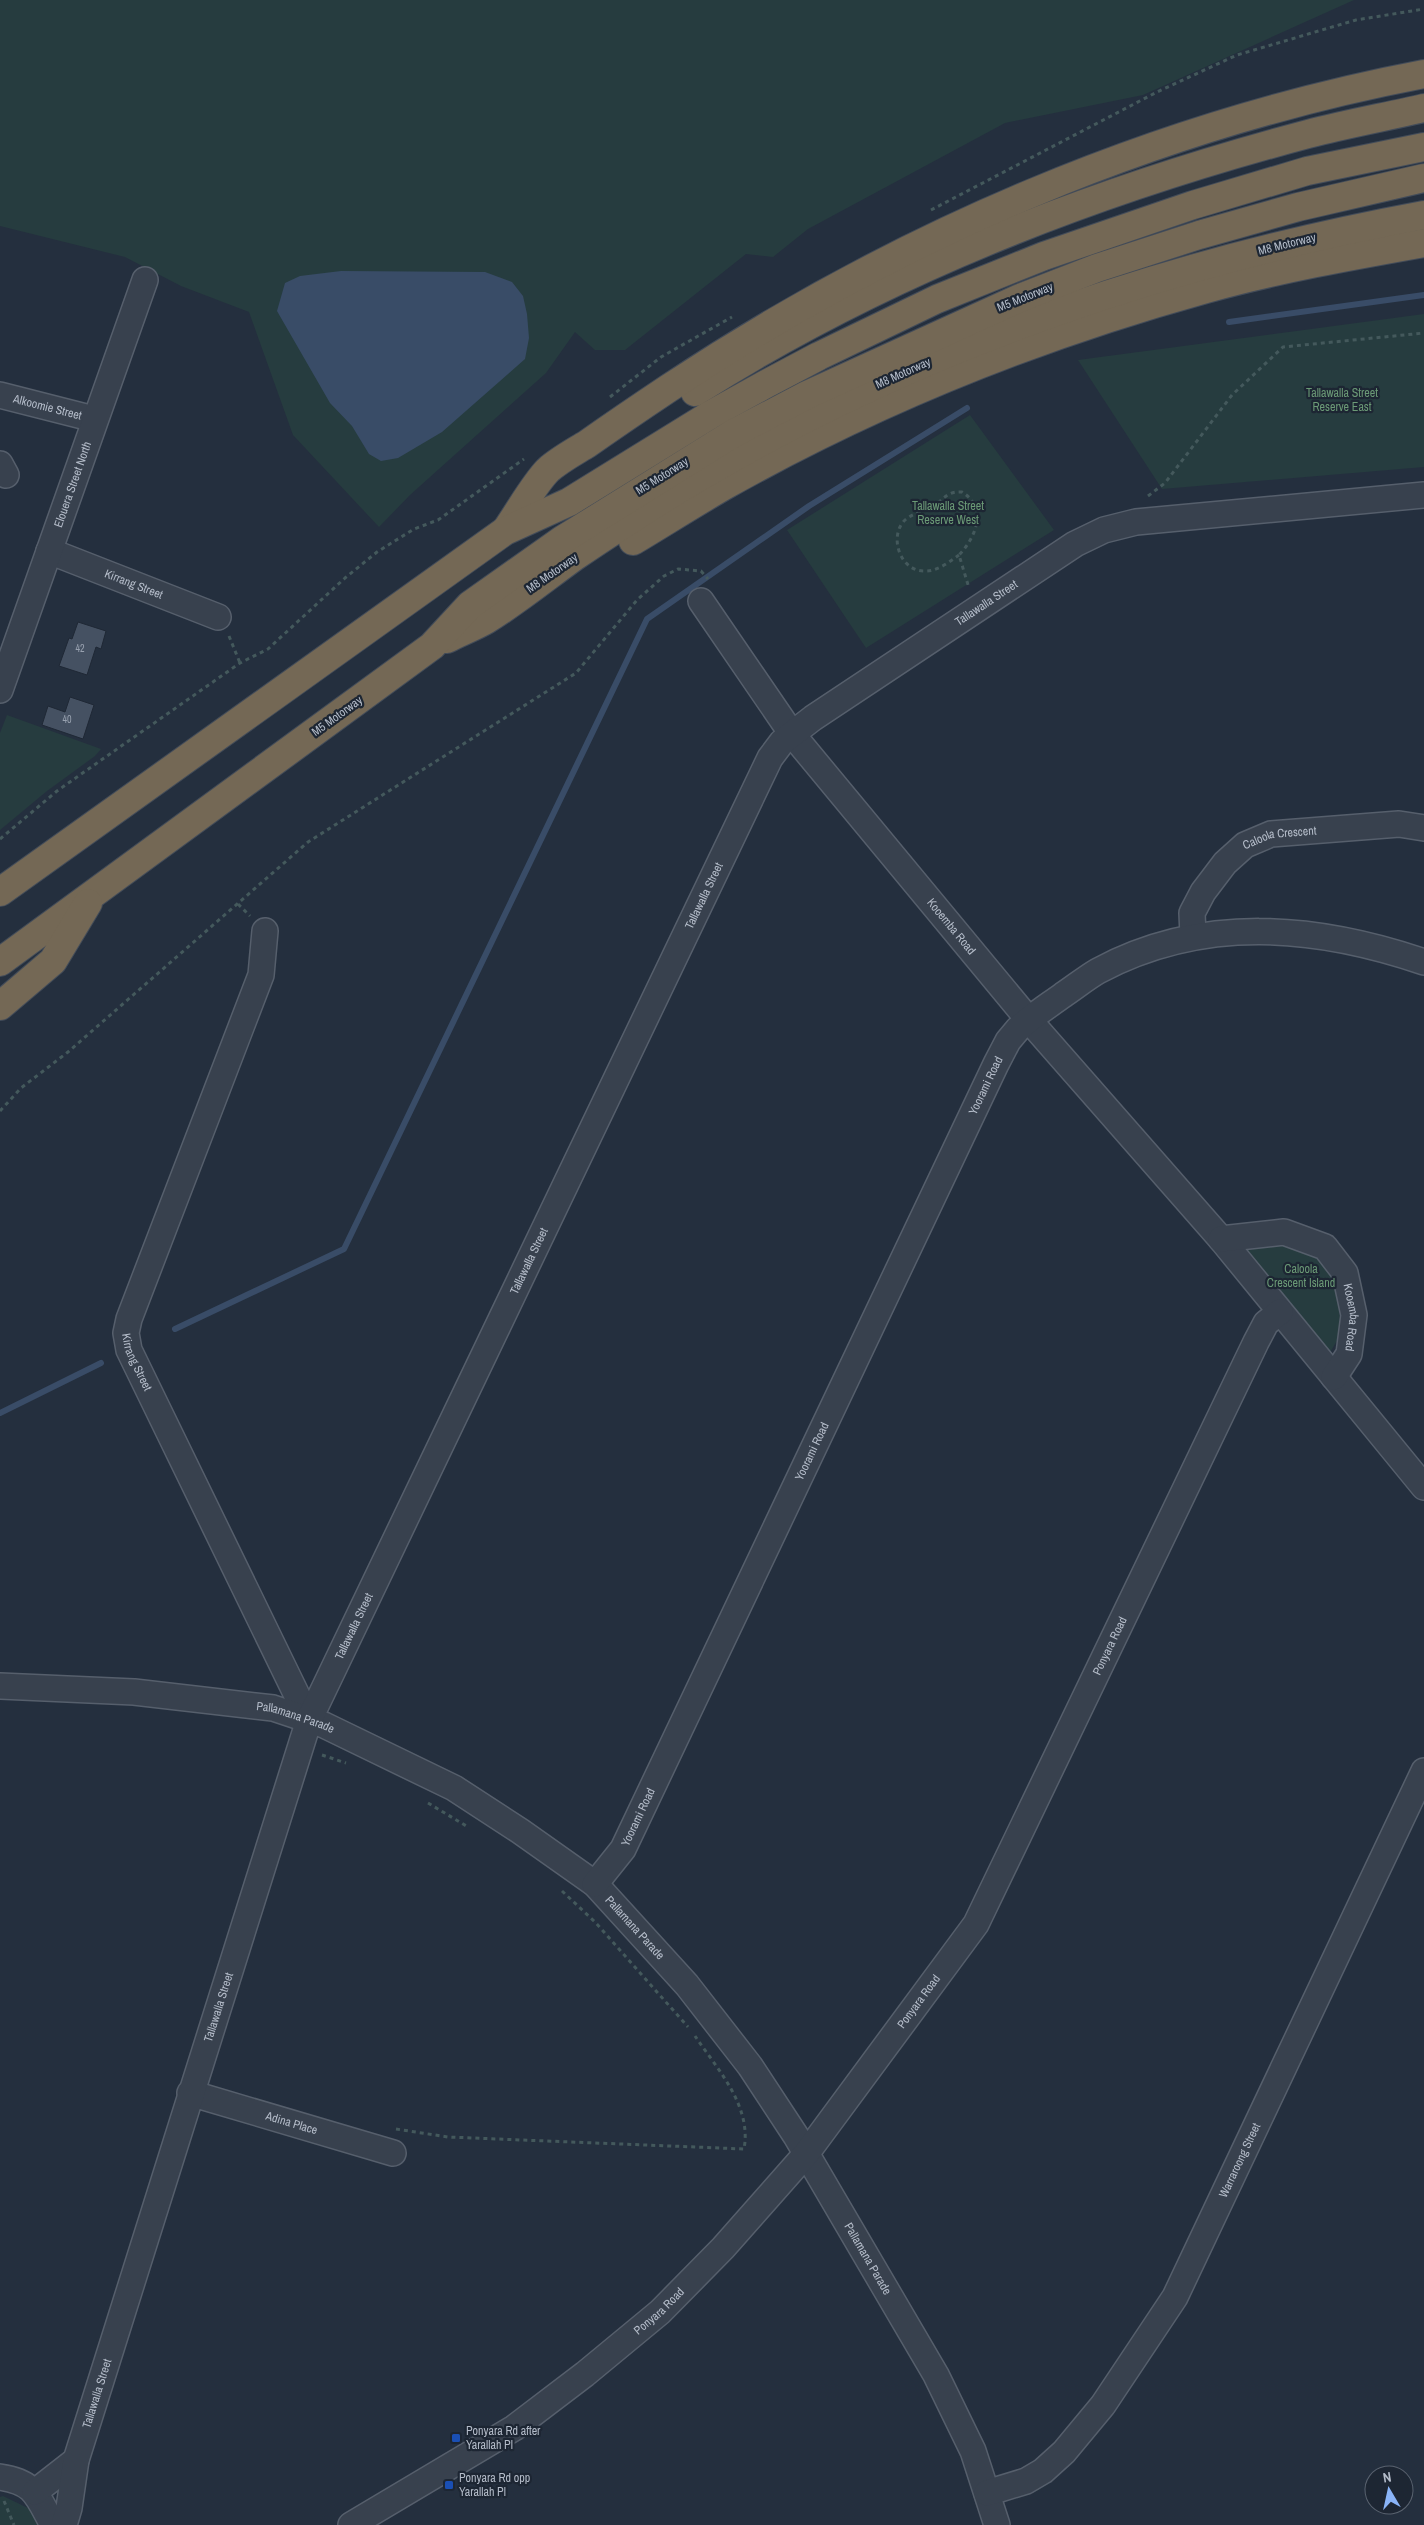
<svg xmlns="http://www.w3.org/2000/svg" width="1424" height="2525" font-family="'Archivo Narrow',sans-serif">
<rect width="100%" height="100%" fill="#242f3e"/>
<g fill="#263c3f">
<polygon points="0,0 1354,0 1143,95 1005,123 808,229 773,257 746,254 625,350 595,350 575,332 546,373 410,495 379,527 293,435 249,312 181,286 125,257 0,226"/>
<polygon points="1424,314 1424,467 1162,489 1078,360"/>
<polygon points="970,415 1054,530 866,648 787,530"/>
<polygon points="7,715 101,749 95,756 47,791 0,830 0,733"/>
<polygon points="1289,1243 1320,1255 1332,1273 1339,1305 1341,1334 1329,1354 1244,1252 1263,1245"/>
<polygon points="3,2496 30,2509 38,2525 0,2525 0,2497"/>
</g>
<polygon fill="#394c67" points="341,271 485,272 512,282 523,296 527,314 529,338 525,359 442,432 398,458 381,461 369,454 352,426 330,403 277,311 285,283 300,276"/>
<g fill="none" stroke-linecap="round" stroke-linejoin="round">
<g stroke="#394c67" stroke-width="6">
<polyline points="1229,322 1424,295"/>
<polyline points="175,1329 344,1249 647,619 809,506 967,408"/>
<polyline points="0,1413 101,1363"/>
</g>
</g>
<g fill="#455162" stroke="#1f2835">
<polygon points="78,622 106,631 101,649 96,647 87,675 59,666 69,638 72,639"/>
<polygon points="70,697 94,705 83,739 42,725 48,706 65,712"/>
</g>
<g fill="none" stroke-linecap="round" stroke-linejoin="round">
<defs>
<g id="street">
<path id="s1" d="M 0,395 L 94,419"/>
<polyline points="0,464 6,475"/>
<path id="s2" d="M 49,551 L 218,617"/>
<path id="s3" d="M 701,601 L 792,734 L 1028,1019 L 1221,1239 L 1424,1487"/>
<path id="s4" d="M 0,690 L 145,280"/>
<path id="s5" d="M 265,931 L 261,975 L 129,1319 L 126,1333 L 129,1350 L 309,1720"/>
<path id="s6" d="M 1193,936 L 1192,913 L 1203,892 L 1225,863 L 1245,845 L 1271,834 L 1399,824 L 1424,828"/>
<path id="s7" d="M 1221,1239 L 1284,1232 L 1325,1247 L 1345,1273 L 1354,1315 L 1349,1354 L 1334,1377"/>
<path id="s8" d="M 0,1686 L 134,1692 L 273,1708 L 324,1725 L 454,1788 L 520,1831 L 595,1884 L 687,1985 L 750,2066 L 796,2136 L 936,2375 L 973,2451 L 997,2525"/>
<path id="s9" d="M 595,1884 L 623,1849 L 996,1064 L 1008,1041 L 1018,1029 C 1032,1016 1048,1006 1063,995 C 1075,987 1086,978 1098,971 C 1203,915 1315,925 1424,962"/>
<path id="s10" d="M 190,2093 L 393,2153"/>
<path d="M 0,2477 C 35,2482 37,2496 53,2525"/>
<polyline points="35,2492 76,2460"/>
<path id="s11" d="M 987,2493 L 1026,2481 L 1043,2471 L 1064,2452 L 1103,2405 L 1175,2297 L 1424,1771"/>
<path id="s12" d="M 64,2525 L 69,2508 L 76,2460 L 309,1720 L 770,758 L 782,742 L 813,718 L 1075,544 L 1104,530 L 1136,522 L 1424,495"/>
<path id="s13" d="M 351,2525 L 514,2428 L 585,2374 L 660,2312 L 723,2248 L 806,2154 L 976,1924 L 1256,1342 L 1266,1323 L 1280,1312"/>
</g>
<g id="highway">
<path d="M 695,392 C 883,272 1093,191 1308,134 C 1346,124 1385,117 1424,108"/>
<path d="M 506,530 C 518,513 534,484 548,470 C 559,460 574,452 587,444 C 614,425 642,406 669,388 C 896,237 1156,125 1424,74"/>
<path d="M 633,541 C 663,523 693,504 724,486 C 875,401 1040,335 1206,289 C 1278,269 1351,256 1424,243"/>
<path d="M 447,639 C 460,632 474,627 486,620 C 517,601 545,578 574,557 C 620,526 667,495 715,468 C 934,341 1176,261 1424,215"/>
<polyline points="0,892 505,531 569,502 710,415 766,384 819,356 937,299 1044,256 1193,205 1307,171 1424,147"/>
<polyline points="0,962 432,646 470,605 562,540 734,433 807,395 1020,298 1097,268 1199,235 1298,207 1424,178"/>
<polyline points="0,1006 53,961 88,903"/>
</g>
</defs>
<use href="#street" stroke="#565f6c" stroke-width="28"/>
<use href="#highway" stroke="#434c59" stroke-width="30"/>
<g stroke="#44595c" stroke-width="3" stroke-dasharray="4 4" stroke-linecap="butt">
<polyline points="931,210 1157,92 1237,55 1356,20 1424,9"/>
<polyline points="610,397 661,357 732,317"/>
<polyline points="1148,496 1165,483 1232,395 1283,347 1424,333"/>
<path d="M 959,555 C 949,562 937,572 924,571 C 900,571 889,537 904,521 C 911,514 923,511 932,507 C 944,500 946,491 962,492 C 988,508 976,537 959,555 L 969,588"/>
<polyline points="229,636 240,663"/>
<polyline points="0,839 57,791 240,663 268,649 345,578 377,552 414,529 438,520 524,459"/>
<polyline points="238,904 250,916"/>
<polyline points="0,1111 21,1088 68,1052 308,842 576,673 637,600 664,576 678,569 701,571 708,579"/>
<polyline points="322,1755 346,1763"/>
<polyline points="428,1803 468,1827"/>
<polyline points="562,1891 596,1923 688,2027"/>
<path d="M 396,2129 L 448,2137 L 744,2149 C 752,2106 718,2070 695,2036"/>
<polyline points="4,2501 14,2525"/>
</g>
<use href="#street" stroke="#38414e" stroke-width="25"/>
<use href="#highway" stroke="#746855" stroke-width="28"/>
</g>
<g fill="#1a4fb4" stroke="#1d2633" stroke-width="2">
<rect x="451" y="2433" width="10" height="10" rx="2.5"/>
<rect x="444" y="2480" width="10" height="10" rx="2.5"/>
</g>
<g text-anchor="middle" stroke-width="4.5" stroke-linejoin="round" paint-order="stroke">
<g font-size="10" fill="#98a1af">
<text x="80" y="652">42</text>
<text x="67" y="723">40</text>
</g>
<g font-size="12" fill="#b4bcc9" stroke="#1d2633">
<text transform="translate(1287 244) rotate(-14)" y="4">M8 Motorway</text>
<text transform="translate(1025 297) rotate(-22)" y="4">M5 Motorway</text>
<text transform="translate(903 373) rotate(-24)" y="4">M8 Motorway</text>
<text dy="4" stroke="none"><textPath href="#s1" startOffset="49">Alkoomie Street</textPath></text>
<text transform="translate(662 476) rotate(-32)" y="4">M5 Motorway</text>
<text dy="4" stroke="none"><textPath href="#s4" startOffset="218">Elouera Street North</textPath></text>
<text transform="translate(552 573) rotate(-35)" y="4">M8 Motorway</text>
<text dy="4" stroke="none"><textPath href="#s2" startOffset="91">Kirrang Street</textPath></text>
<text dy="4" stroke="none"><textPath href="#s12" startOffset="2176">Tallawalla Street</textPath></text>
<text transform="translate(337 716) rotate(-36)" y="4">M5 Motorway</text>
<text dy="4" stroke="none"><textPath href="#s6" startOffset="146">Caloola Crescent</textPath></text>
<text dy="4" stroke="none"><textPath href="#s12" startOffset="1756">Tallawalla Street</textPath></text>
<text dy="4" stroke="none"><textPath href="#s3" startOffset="411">Kooemba Road</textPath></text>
<text dy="4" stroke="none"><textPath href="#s9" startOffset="890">Yoorami Road</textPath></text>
<text dy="4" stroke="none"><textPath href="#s12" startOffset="1351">Tallawalla Street</textPath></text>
<text dy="4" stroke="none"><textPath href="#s7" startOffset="185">Kooemba Road</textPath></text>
<text dy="4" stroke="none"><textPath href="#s5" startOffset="458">Kirrang Street</textPath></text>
<text dy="4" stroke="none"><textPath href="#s9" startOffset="485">Yoorami Road</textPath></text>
<text dy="4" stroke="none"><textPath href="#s12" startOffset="946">Tallawalla Street</textPath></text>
<text dy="4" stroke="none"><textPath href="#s13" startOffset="1186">Ponyara Road</textPath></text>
<text dy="4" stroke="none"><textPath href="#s8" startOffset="298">Pallamana Parade</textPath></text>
<text dy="4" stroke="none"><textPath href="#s9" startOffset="80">Yoorami Road</textPath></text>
<text dy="4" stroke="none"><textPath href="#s8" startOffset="702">Pallamana Parade</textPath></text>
<text dy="4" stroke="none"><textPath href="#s13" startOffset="781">Ponyara Road</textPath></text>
<text dy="4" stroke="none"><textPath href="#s12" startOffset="541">Tallawalla Street</textPath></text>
<text dy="4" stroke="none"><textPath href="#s10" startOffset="106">Adina Place</textPath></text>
<text dy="4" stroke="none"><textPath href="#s11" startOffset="431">Warraroong Street</textPath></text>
<text dy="4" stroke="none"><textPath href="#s8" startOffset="1108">Pallamana Parade</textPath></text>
<text dy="4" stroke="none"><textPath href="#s13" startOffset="376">Ponyara Road</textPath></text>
<text dy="4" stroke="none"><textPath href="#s12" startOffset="136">Tallawalla Street</textPath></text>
</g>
<g font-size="12" fill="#6b9a76" stroke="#1d2633">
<text x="1342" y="397">Tallawalla Street<tspan x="1342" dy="14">Reserve East</tspan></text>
<text x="948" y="510">Tallawalla Street<tspan x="948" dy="14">Reserve West</tspan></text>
<text x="1301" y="1273">Caloola<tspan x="1301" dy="14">Crescent Island</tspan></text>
</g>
<g font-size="12" fill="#b4bcc9" stroke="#1d2633" text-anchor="start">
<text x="466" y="2435">Ponyara Rd after<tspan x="466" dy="14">Yarallah Pl</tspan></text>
<text x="459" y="2482">Ponyara Rd opp<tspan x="459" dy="14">Yarallah Pl</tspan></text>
</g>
</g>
<g transform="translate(1389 2490) rotate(351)"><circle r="24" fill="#1d2633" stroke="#59626f"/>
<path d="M0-4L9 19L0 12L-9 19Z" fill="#8ab4f8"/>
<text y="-8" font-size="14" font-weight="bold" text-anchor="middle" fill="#b4bcc9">N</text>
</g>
</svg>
